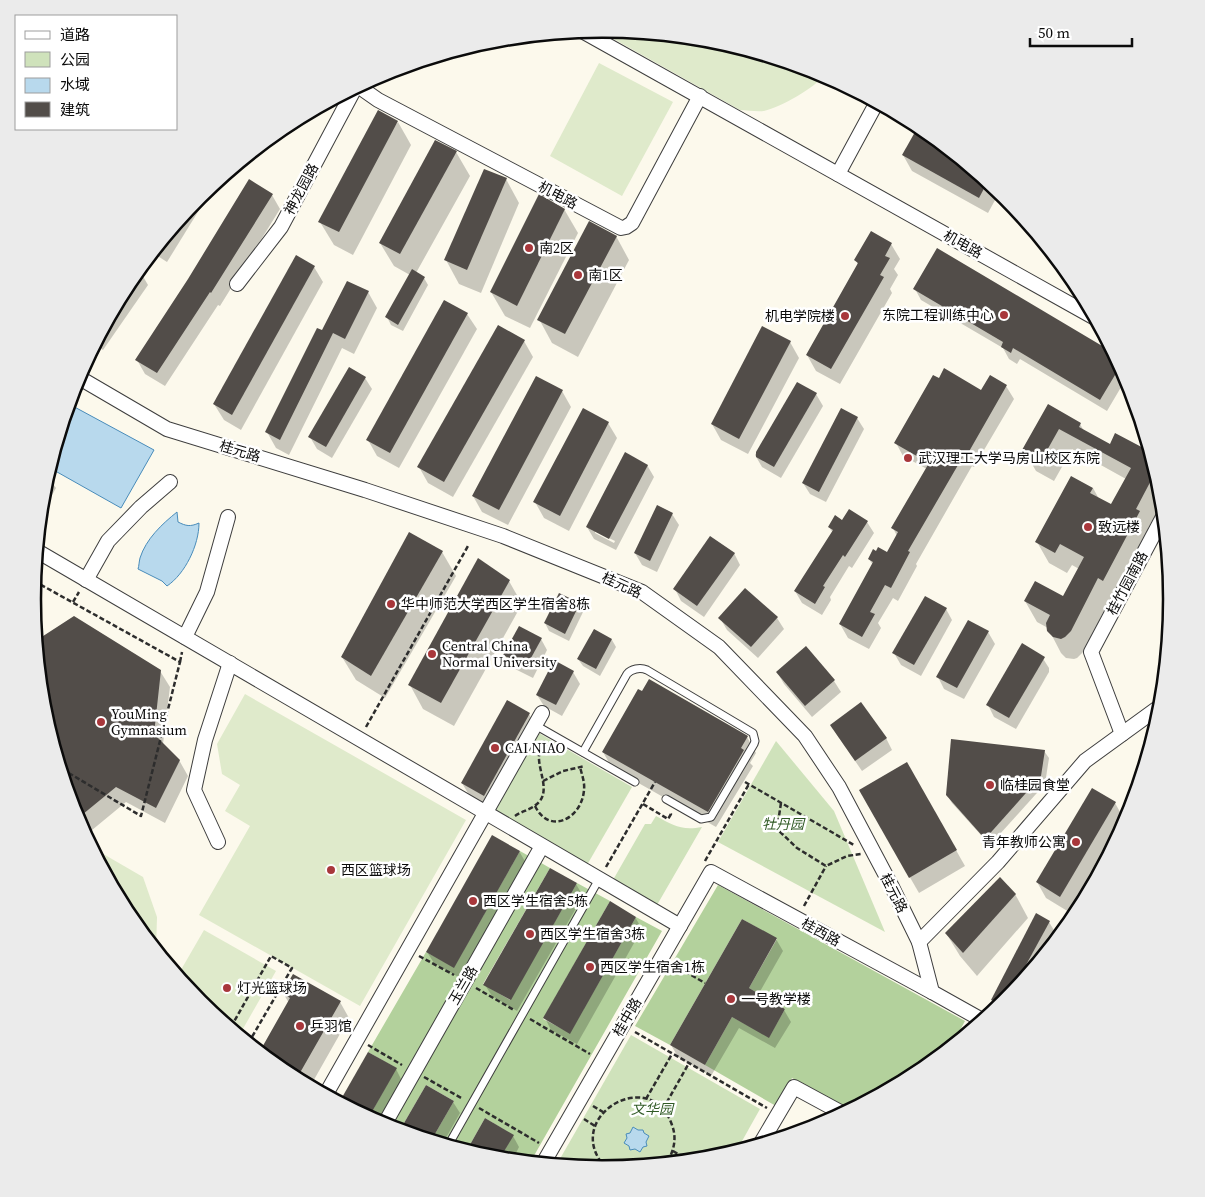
<svg xmlns="http://www.w3.org/2000/svg" width="1205" height="1197" font-family="'Source Serif 4','Noto Sans SC',serif">
<rect width="100%" height="100%" fill="#fcf9ec"/>
<g fill="#cfe2bb">
<polygon points="537,732 632,787 587,865 492,811"/>
<polygon points="776,741 834,811 885,932 718,842"/>
<path d="M 656,816 C 673,825 681,831 702,827 L 657,905 L 613,880 L 645,824 L 651,824 Z"/>
<polygon points="631,1035 760,1109 737,1150 713,1157 603,1168 557,1164"/>
</g>
<g fill="#b3d19c">
<polygon points="520,851 550,868 483,984 510,1000 577,883 610,901 543,1019 570,1033 636,917 662,931 531,1161 500,1158 513,1135 485,1118 467,1150 432,1139 454,1101 426,1085 400,1130 384,1125 369,1117 396,1068 368,1052 426,952 454,967"/>
<polygon points="718,885 965,1021 952,1045 919,1072 849,1109 792,1078 776,1106 705,1065 732,1017 769,1037 785,1009 749,988 777,939 742,919 670,1045 635,1026"/>
</g>
<g fill="#dfeacb">
<path d="M 596,29 L 603,29 L 714,40 L 825,74 C 815,88 781,107 764,111 C 756,112 747,110 740,110 Z"/>
<polygon points="599,63 673,102 622,196 550,156"/>
<polygon points="245,694 466,820 360,1006 199,915 250,826 225,811 240,785 222,774 217,744"/>
<polygon points="93,848 143,877 157,917 156,949 129,915"/>
<polygon points="204,930 276,971 240,1034 199,1001 178,975"/>
</g>
<g fill="#b8d9ed" stroke="#498cba">
<polygon points="69,404 154,450 121,508 50,468"/>
<path d="M 177,512 L 178,522 C 186,526 190,527 199,523 C 199,545 185,574 167,586 L 162,581 L 138,569 C 139,566 139,562 140,558 C 146,539 162,524 177,512 Z"/>
<polygon points="633,1127 638,1130 643,1130 644,1133 649,1136 646,1142 647,1146 643,1147 640,1152 635,1149 630,1150 629,1146 624,1143 627,1138 626,1134 630,1133"/>
</g>
<g fill="#0003" fill-rule="evenodd">
<polygon points="398,122 411,145 353,255 334,245 320,222"/>
<polygon points="920,125 1000,191 988,213 912,171 903,155"/>
<polygon points="456,152 470,176 416,273 424,278 428,285 403,331 391,325 387,317 410,275 394,266 380,243"/>
<polygon points="506,179 519,203 481,293 459,284 446,260"/>
<polygon points="217,181 167,262 153,253 200,195"/>
<polygon points="272,195 280,209 220,306 218,305 165,386 145,374 137,360"/>
<polygon points="564,209 578,233 530,328 505,316 491,292"/>
<polygon points="616,236 629,260 578,357 552,343 539,319"/>
<polygon points="891,244 900,259 894,269 898,275 890,289 892,293 840,384 816,371 807,355 858,265 856,260"/>
<polygon points="937,250 1115,355 1127,377 1107,411 1020,359 1017,364 1009,359 1003,348 921,300 915,289"/>
<polygon points="314,267 323,282 241,430 224,420 214,404"/>
<polygon points="138,271 141,273 148,285 103,350 95,345 129,282"/>
<polygon points="368,292 377,308 354,354 342,348 289,455 276,448 267,432 322,332"/>
<polygon points="467,314 477,329 399,468 377,456 368,440"/>
<polygon points="499,327 524,341 533,357 453,497 428,483 419,467"/>
<polygon points="790,342 799,358 748,454 721,440 712,424"/>
<polygon points="365,378 372,389 332,458 317,449 310,437"/>
<polygon points="797,383 816,394 823,406 781,478 762,467 755,455"/>
<polygon points="1006,386 1014,399 974,467 972,466 916,564 917,566 898,601 893,598 878,623 881,628 869,649 848,638 840,624 873,565 869,559 888,553 897,536 893,528 927,469 903,456 896,443"/>
<polygon points="562,391 571,407 508,525 482,512 473,496"/>
<polygon points="1048,406 1080,424 1084,431 1110,446 1151,454 1161,488 1163,502 1148,528 1151,533 1115,601 1110,599 1083,652 1077,658 1074,659 1066,658 1061,653 1048,628 1037,622 1025,601 1063,598 1079,569 1072,565 1067,573 1049,563 1037,542 1093,488 1099,499 1111,506 1126,479 1072,449 1054,481 1036,471 1024,450"/>
<polygon points="857,418 864,429 826,502 810,494 803,483"/>
<polygon points="608,423 617,438 569,531 544,518 535,502"/>
<path d="M 647,465 L 654,477 L 616,550 L 594,539 L 587,527 ZM 595,531 L 615,541 L 614,543 L 595,533 Z"/>
<polygon points="47,476 56,488 47,504 42,502 44,487"/>
<polygon points="672,514 679,525 657,572 642,565 635,553"/>
<polygon points="867,522 874,533 852,568 849,566 830,597 831,600 822,615 802,603 795,591 833,533 829,527"/>
<polygon points="409,534 442,552 456,576 385,698 356,680 342,657"/>
<polygon points="734,553 740,565 704,617 681,601 675,589"/>
<polygon points="509,581 522,604 454,726 423,709 410,685"/>
<polygon points="579,604 583,612 569,641 549,631 545,623"/>
<polygon points="946,609 952,620 921,676 901,665 894,653"/>
<polygon points="74,617 160,671 170,687 163,744 179,760 188,776 165,823 126,802 86,835 76,816 44,709 37,642"/>
<polygon points="720,618 777,618 784,629 758,658 727,630"/>
<polygon points="594,630 612,640 616,647 600,676 583,666 578,659"/>
<polygon points="988,632 995,644 964,699 944,689 938,677"/>
<polygon points="541,639 547,650 533,678 511,667 505,655"/>
<polygon points="806,648 834,681 841,692 812,717 784,684 777,672"/>
<polygon points="1042,657 1049,668 1049,672 1016,729 994,717 988,705"/>
<polygon points="573,672 580,684 562,716 544,706 537,695"/>
<polygon points="529,714 535,725 490,807 469,795 462,783"/>
<polygon points="831,726 886,738 892,750 862,771"/>
<polygon points="747,737 756,753 750,763 753,766 716,827 612,768 603,752"/>
<polygon points="1044,751 1049,758 1045,784 990,845 952,803 947,795"/>
<polygon points="907,764 965,866 919,893 860,791"/>
<polygon points="1115,803 1124,819 1069,912 1046,898 1037,882"/>
<polygon points="519,851 526,863 460,978 434,963 427,952"/>
<polygon points="550,869 576,884 583,896 517,1011 492,996 485,985"/>
<polygon points="1015,894 1028,918 977,976 960,956 946,933"/>
<polygon points="635,917 642,929 577,1044 551,1030 545,1018"/>
<polygon points="1049,922 1058,937 1005,1002 997,1008 992,1000"/>
<polygon points="776,939 783,951 758,995 784,1010 791,1022 775,1048 739,1028 711,1076 678,1057 671,1045"/>
<polygon points="283,993 340,1002 349,1018 311,1085 286,1072 261,1052 289,1003"/>
<polygon points="369,1054 396,1069 402,1081 379,1122 342,1102"/>
<polygon points="453,1102 460,1113 443,1143 401,1130"/>
<polygon points="513,1136 519,1147 513,1159 491,1157 468,1150"/>
</g>
<g fill="#524d49">
<polygon points="378,110 398,121 339,232 318,222"/>
<polygon points="919,125 988,181 979,198 902,155"/>
<polygon points="435,140 457,151 400,254 379,243"/>
<polygon points="484,169 507,178 467,270 444,260"/>
<polygon points="249,179 273,194 211,293 210,292 157,373 135,360 188,279"/>
<polygon points="539,194 565,209 517,306 490,292"/>
<polygon points="589,221 617,236 565,334 537,320"/>
<polygon points="871,231 892,243 885,256 890,258 880,275 884,277 831,369 806,355 858,263 854,260"/>
<polygon points="937,248 1114,353 1121,365 1100,400 1013,348 1011,353 1001,347 1003,342 913,289"/>
<polygon points="296,255 315,266 232,415 213,404"/>
<polygon points="412,269 425,277 398,325 385,317"/>
<polygon points="347,281 369,291 345,339 333,333 280,440 265,432 317,328 322,330"/>
<polygon points="444,300 468,313 390,453 366,440"/>
<polygon points="498,325 525,340 444,482 417,467"/>
<polygon points="762,326 791,341 739,439 711,424"/>
<polygon points="349,367 366,377 326,447 308,437"/>
<polygon points="944,368 981,390 990,375 1007,385 967,455 965,453 908,551 910,552 891,588 885,585 870,612 875,614 862,637 839,624 873,562 868,559 873,549 876,551 878,547 887,552 898,532 891,528 929,463 894,443 933,375 939,378"/>
<polygon points="536,376 563,390 499,510 472,496"/>
<polygon points="797,382 817,393 774,467 756,457 756,452"/>
<polygon points="1048,404 1081,423 1079,427 1110,444 1115,433 1151,452 1156,471 1136,509 1140,511 1103,581 1098,578 1071,631 1065,637 1061,639 1053,637 1047,631 1046,623 1050,615 1024,601 1035,581 1063,596 1084,557 1060,544 1055,553 1035,542 1071,476 1093,488 1090,493 1111,504 1131,468 1059,429 1041,461 1022,450"/>
<polygon points="583,408 609,422 560,516 533,502"/>
<polygon points="841,408 858,417 819,492 802,483"/>
<polygon points="625,452 648,465 609,539 586,527"/>
<polygon points="657,505 673,513 650,561 634,553"/>
<polygon points="849,509 868,521 845,557 843,555 823,586 825,587 815,604 794,591 833,530 828,527 835,515 842,520"/>
<polygon points="409,532 443,551 371,676 341,657"/>
<polygon points="710,536 735,553 697,606 673,589"/>
<polygon points="478,558 510,580 441,703 408,685"/>
<polygon points="745,588 778,617 751,647 718,618"/>
<polygon points="559,593 580,603 565,634 544,623"/>
<polygon points="925,596 947,608 914,665 892,653"/>
<polygon points="74,616 161,670 154,734 180,760 156,808 116,787 77,819 76,816 44,709 37,640"/>
<polygon points="968,620 989,631 957,688 936,677"/>
<polygon points="519,626 542,638 526,667 503,655"/>
<polygon points="594,629 612,639 596,669 577,659"/>
<polygon points="1022,643 1045,657 1009,718 986,705"/>
<polygon points="806,646 835,680 805,706 776,672"/>
<polygon points="554,660 574,671 556,705 536,695"/>
<polygon points="649,679 748,736 741,748 744,750 708,812 602,752 638,689 642,691"/>
<polygon points="507,700 530,713 484,796 461,783"/>
<polygon points="861,702 887,738 855,761 830,725"/>
<polygon points="951,739 1045,750 1041,776 985,839 946,795"/>
<polygon points="907,762 957,850 909,878 859,790"/>
<polygon points="1092,788 1116,802 1060,897 1036,882"/>
<polygon points="492,835 520,851 454,968 426,952"/>
<polygon points="550,868 577,883 511,1000 483,985"/>
<polygon points="1000,877 1016,894 963,953 945,933"/>
<polygon points="610,901 636,917 570,1034 543,1018"/>
<polygon points="1036,913 1050,921 1008,998 1001,1005 991,1000"/>
<polygon points="742,919 777,938 749,988 785,1009 769,1038 732,1017 705,1065 670,1045"/>
<polygon points="293,974 341,1001 297,1078 286,1072 260,1051 290,998 282,993"/>
<polygon points="368,1052 397,1068 369,1117 340,1101"/>
<polygon points="426,1085 454,1101 432,1139 400,1130"/>
<polygon points="485,1118 514,1135 500,1158 491,1157 467,1150"/>
</g>
<g fill="none" stroke-linecap="round" stroke-linejoin="round">
<defs>
<g id="lane">
<polyline points="535,725 635,782"/>
<path d="M 583,752 L 627,674 C 631,669 640,667 647,670 L 753,733 L 755,741 L 754,744 L 711,817 L 701,819 L 666,799"/>
<polyline points="449,1144 599,879"/>
</g>
<g id="street">
<polyline points="582,31 1095,318"/>
<polyline points="358,86 378,100 621,228 626,227 632,223 700,96"/>
<polyline points="838,174 877,102"/>
<polyline points="237,284 281,227 355,88"/>
<polyline points="78,377 167,429 365,490 503,536 642,592 719,647 805,736 839,787 892,887 919,942 932,992 982,1020"/>
<polyline points="37,551 680,926"/>
<polyline points="86,580 108,541 141,507 170,482"/>
<polyline points="185,637 207,592 228,517"/>
<polyline points="1122,734 1091,652 1164,515"/>
<polyline points="218,842 194,790 205,740 230,663"/>
<polyline points="919,942 998,862 1085,761 1162,705"/>
<polyline points="326,1094 542,713"/>
<polyline points="384,1125 542,846"/>
<polyline points="761,1143 794,1087 842,1113"/>
<polyline points="544,1162 711,872 932,992"/>
</g>
</defs>
<use href="#lane" stroke="#3e3e3e" stroke-width="9"/>
<use href="#street" stroke="#3e3e3e" stroke-width="16"/>
<g stroke="#2d2d2d" stroke-width="2.5" stroke-dasharray="5 2.5" stroke-linecap="butt">
<polyline points="34,581 180,662 141,816 62,769"/>
<polyline points="73,602 79,592"/>
<polyline points="180,662 182,652"/>
<polyline points="366,727 468,546"/>
<polyline points="543,781 563,771 585,766"/>
<polyline points="745,782 854,845"/>
<polyline points="781,803 777,829 797,848 826,866 847,856 861,854"/>
<polyline points="643,804 668,819 671,814 669,813"/>
<path d="M 535,806 C 550,836 582,818 584,790 C 585,783 582,775 580,767"/>
<path d="M 515,816 C 522,811 533,809 539,802 C 550,790 538,770 539,756 C 540,750 542,746 545,741"/>
<polyline points="705,861 749,784"/>
<polyline points="606,867 655,782"/>
<polyline points="804,906 826,866"/>
<polyline points="419,956 454,975"/>
<polyline points="672,964 705,983"/>
<polyline points="476,988 514,1010"/>
<polyline points="530,1019 590,1054"/>
<polyline points="231,1027 271,956 292,968 249,1042"/>
<polyline points="635,1032 767,1108"/>
<polyline points="368,1045 402,1065"/>
<polyline points="424,1077 463,1099"/>
<polyline points="646,1099 672,1054"/>
<polyline points="593,1106 603,1112"/>
<polyline points="479,1108 539,1143"/>
<polyline points="663,1109 689,1063"/>
<polyline points="584,1119 595,1126"/>
<polyline points="673,1151 688,1160"/>
<path d="M 606,1168 C 559,1118 651,1063 672,1125 C 677,1138 674,1151 667,1162"/>
</g>
<use href="#lane" stroke="#fff" stroke-width="7"/>
<use href="#street" stroke="#fff" stroke-width="14"/>
</g>
<g fill="#a8373b" stroke="#fff" stroke-width="2">
<circle cx="529" cy="248" r="5"/>
<circle cx="578" cy="275" r="5"/>
<circle cx="1004" cy="315" r="5"/>
<circle cx="845" cy="316" r="5"/>
<circle cx="908" cy="458" r="5"/>
<circle cx="1088" cy="527" r="5"/>
<circle cx="391" cy="604" r="5"/>
<circle cx="432" cy="654" r="5"/>
<circle cx="101" cy="722" r="5"/>
<circle cx="495" cy="748" r="5"/>
<circle cx="990" cy="785" r="5"/>
<circle cx="1076" cy="842" r="5"/>
<circle cx="331" cy="870" r="5"/>
<circle cx="473" cy="901" r="5"/>
<circle cx="530" cy="934" r="5"/>
<circle cx="590" cy="967" r="5"/>
<circle cx="227" cy="988" r="5"/>
<circle cx="731" cy="999" r="5"/>
<circle cx="300" cy="1026" r="5"/>
</g>
<g text-anchor="middle" stroke-width="5" stroke-linejoin="round" paint-order="stroke">
<g font-size="14" fill="#0b0b0b" stroke="#fff">
<text transform="translate(301 189) rotate(-62)" y="5">神龙园路</text>
<text transform="translate(558 195) rotate(28)" y="5">机电路</text>
<text transform="translate(963 244) rotate(29)" y="5">机电路</text>
<text transform="translate(240 451) rotate(17)" y="5">桂元路</text>
<text transform="translate(1127 583) rotate(-62)" y="5">桂竹园南路</text>
<text transform="translate(622 585) rotate(24)" y="5">桂元路</text>
<text transform="translate(894 893) rotate(63)" y="5">桂元路</text>
<text transform="translate(821 932) rotate(29)" y="5">桂西路</text>
<text transform="translate(463 985) rotate(-60)" y="5">玉兰路</text>
<text transform="translate(627 1017) rotate(-60)" y="5">桂中路</text>
</g>
<g font-size="14" fill="#0b0b0b" stroke="#fff" text-anchor="start">
<text x="539" y="253">南2区</text>
<text x="588" y="280">南1区</text>
<text x="994" y="320" text-anchor="end">东院工程训练中心</text>
<text x="835" y="321" text-anchor="end">机电学院楼</text>
<text x="918" y="463">武汉理工大学马房山校区东院</text>
<text x="1098" y="532">致远楼</text>
<text x="401" y="609">华中师范大学西区学生宿舍8栋</text>
<text x="442" y="651">Central China<tspan x="442" dy="16">Normal University</tspan></text>
<text x="111" y="719">YouMing<tspan x="111" dy="16">Gymnasium</tspan></text>
<text x="505" y="753">CAI NIAO</text>
<text x="1000" y="790">临桂园食堂</text>
<text x="1066" y="847" text-anchor="end">青年教师公寓</text>
<text x="341" y="875">西区篮球场</text>
<text x="483" y="906">西区学生宿舍5栋</text>
<text x="540" y="939">西区学生宿舍3栋</text>
<text x="600" y="972">西区学生宿舍1栋</text>
<text x="237" y="993">灯光篮球场</text>
<text x="741" y="1004">一号教学楼</text>
<text x="310" y="1031">乒羽馆</text>
</g>
<g font-size="14" font-style="italic" fill="#305a25" stroke="#fff">
<text x="783" y="829">牡丹园</text>
<text x="652" y="1114">文华园</text>
</g>
</g>
<path d="M0 0H1205V1197H0ZM41 599a561 561 0 1 1 1122 0a561 561 0 1 1-1122 0Z" fill="#ebebeb" fill-rule="evenodd"/>
<path fill="none" stroke="#0b0b0b" stroke-width="2.5" d="M41 599a561 561 0 1 1 1122 0a561 561 0 1 1-1122 0Z"/>
<rect x="15" y="15" width="162" height="115" fill="#ffffff" stroke="#9d9d9d"/>
<rect x="25" y="31" width="25" height="8" fill="#ffffff" stroke="#9d9d9d"/>
<text x="60" y="40" font-size="15" fill="#0b0b0b">道路</text>
<rect x="25" y="52" width="25" height="15" fill="#cfe2bb" stroke="#9d9d9d"/>
<text x="60" y="65" font-size="15" fill="#0b0b0b">公园</text>
<rect x="25" y="78" width="25" height="15" fill="#b8d9ed" stroke="#9d9d9d"/>
<text x="60" y="90" font-size="15" fill="#0b0b0b">水域</text>
<rect x="25" y="102" width="25" height="15" fill="#524d49" stroke="#9d9d9d"/>
<text x="60" y="115" font-size="15" fill="#0b0b0b">建筑</text>
<path d="M1030 38v8h102v-8" fill="none" stroke="#0b0b0b" stroke-width="2.5"/>
<text x="1038" y="38" font-size="15" fill="#0b0b0b" stroke="#ffffff" stroke-width="4" paint-order="stroke">50 m</text>
</svg>
